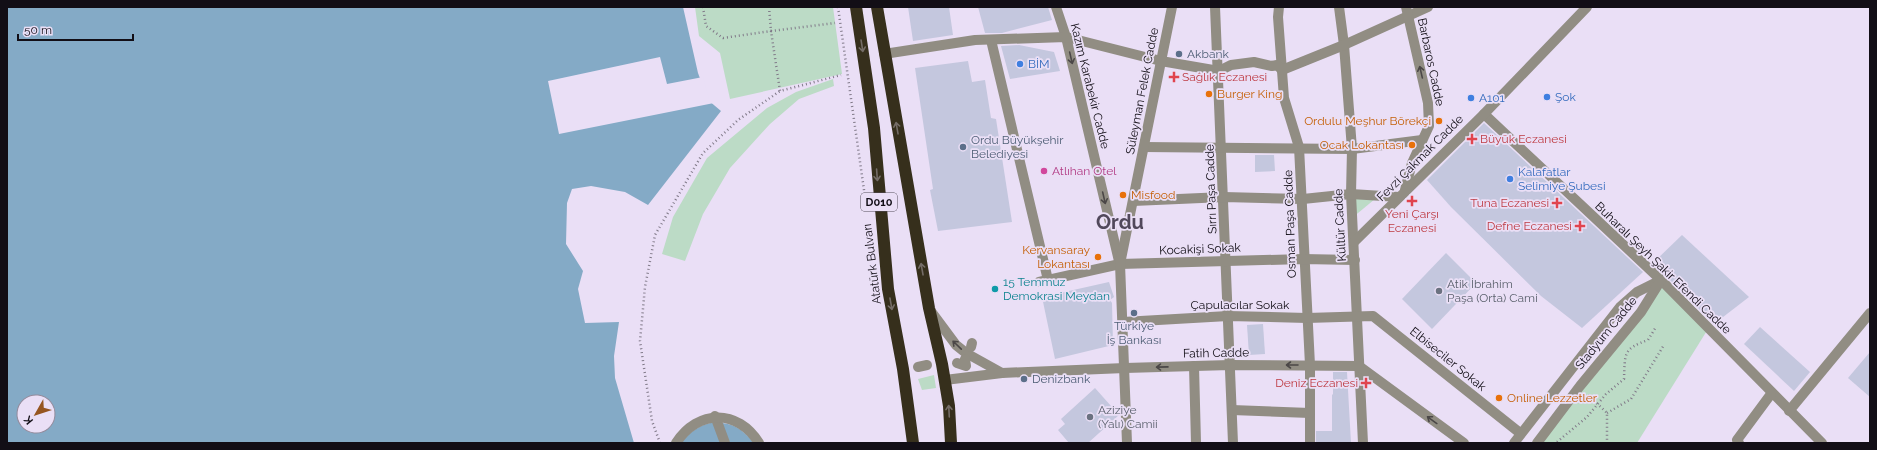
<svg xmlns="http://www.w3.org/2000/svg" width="1877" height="450" font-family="Raleway,sans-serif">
<rect width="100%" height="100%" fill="#eadff6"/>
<g fill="#bcdbc6">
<polygon points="695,7 833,7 842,74 730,99 720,53 699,36"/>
<polygon points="833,79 834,86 799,99 770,124 730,168 703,214 685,261 662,254 673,217 707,158 767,108 796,92"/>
<polygon points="1352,199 1375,199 1352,218"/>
<polygon points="1661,280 1708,329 1637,443 1538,443"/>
<polygon points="934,375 936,388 922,390 918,379"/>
</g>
<g fill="#84aac6" fill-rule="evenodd">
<path d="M 7,7 L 683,7 L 698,73 L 708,100 L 721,111 L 648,205 L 625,192 L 591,186 L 572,189 L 567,203 L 566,244 L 583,271 L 578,289 L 585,323 L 619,322 L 614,356 L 615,378 L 634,443 L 7,443 ZM 24,402 L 48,402 L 48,426 L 24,426 Z"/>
<path d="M 715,422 C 735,424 741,428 754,443 L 681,443 C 691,431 699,425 715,422 Z"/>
</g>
<polygon fill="#eadff6" points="660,57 667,84 703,77 709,99 714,103 559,134 548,81"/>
<g fill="#c4c7de">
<polygon points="908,7 949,7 953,35 913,41"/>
<polygon points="978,7 1048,7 1052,20 1002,33 985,33"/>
<polygon points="1019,45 1054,52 1060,71 1010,79 1001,46"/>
<polygon points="968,61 972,82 985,80 991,118 996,119 1012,222 938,231 930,190 933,189 915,68"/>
<polygon points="1484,123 1643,272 1582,328 1541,296 1451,207 1427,180"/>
<polygon points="1255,155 1274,155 1275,171 1255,172"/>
<polygon points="1682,235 1749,297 1714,324 1653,263"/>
<polygon points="1446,253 1476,283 1432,329 1402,299"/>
<polygon points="1109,282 1114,297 1110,300 1112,303 1113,345 1055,359 1042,297"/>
<polygon points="1263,324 1265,354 1249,355 1247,325"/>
<polygon points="1760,327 1810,372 1794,391 1744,344"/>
<polygon points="1870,352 1870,397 1848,378"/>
<polygon points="1333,372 1347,372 1351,443 1316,443 1316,431 1332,431 1332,395 1333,394"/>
<polygon points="1095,388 1119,415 1088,443 1069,443 1058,430 1065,424 1061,419"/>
</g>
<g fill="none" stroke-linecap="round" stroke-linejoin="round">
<g stroke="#817a89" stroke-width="2.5" stroke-dasharray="1 3" stroke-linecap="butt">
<polyline points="703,7 706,26 723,38 771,31 780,91 841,75"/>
<polyline points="769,7 771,31 835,23"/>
<polyline points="838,7 865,197"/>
<polyline points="1588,395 1607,413 1607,443"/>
<polyline points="1607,413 1631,399 1664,345"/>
<path d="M 1557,442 L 1587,417 L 1606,394 L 1624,379 C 1625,353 1623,349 1648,340 L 1656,327"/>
<polyline points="660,443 652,421 640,341 645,287 655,235 703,153 738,120 780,91"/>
</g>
<g stroke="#918d83" stroke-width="10">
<polyline points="1056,7 1066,37 1119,261"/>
<polyline points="1215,7 1233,443"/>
<polyline points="1279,7 1278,17 1284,98 1299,147 1310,365 1310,443"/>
<polyline points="1339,7 1344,45 1352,149 1351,194 1363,443"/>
<polyline points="991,40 1048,280"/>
<polyline points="884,54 975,40 1066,37 1161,61 1219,71 1231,65 1254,62 1272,66 1277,65 1282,70 1344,45 1428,7"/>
<polyline points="1484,114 1661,280 1822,443"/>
<polyline points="1144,147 1352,149 1422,140"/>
<polyline points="1405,190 1412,163 1429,126 1428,103 1406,7"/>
<polyline points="1133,201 1224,197 1303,199 1351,194 1399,197"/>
<polyline points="1354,242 1484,114 1587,7"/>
<polyline points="1039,282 1120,264 1303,259 1355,260"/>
<polyline points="930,310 956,345 966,353 1002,373"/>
<polyline points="1123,322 1228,316 1307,318 1373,316 1520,433"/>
<polyline points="971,347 972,343"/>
<polyline points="957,363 966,366 965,359"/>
<polyline points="1194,366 1196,443"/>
<polyline points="918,367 927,365"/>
<polyline points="945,380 1002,373 1125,368 1230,365 1359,366 1464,443"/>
<polyline points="1232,410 1310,413"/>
<polyline points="1789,411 1870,313"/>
<polyline points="715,416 725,443"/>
<path d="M 676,443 C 698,409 738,409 759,443"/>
<polyline points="1127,443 1120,264 1172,7"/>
<polyline points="1514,443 1620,307 1637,292 1661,280"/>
<polyline points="1537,443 1580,386 1641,312 1661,280"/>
<polyline points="1739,443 1737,440 1771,394"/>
</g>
<g stroke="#362f1c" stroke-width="12">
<polyline points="856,7 874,128 888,289 903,369 913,443"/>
<polyline points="877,7 929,308 942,364 949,406 951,443"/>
</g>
</g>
<defs><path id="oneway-shaft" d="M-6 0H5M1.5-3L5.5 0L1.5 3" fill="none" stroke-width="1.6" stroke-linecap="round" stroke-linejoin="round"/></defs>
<g stroke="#756d68">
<use href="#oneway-shaft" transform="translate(862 46) rotate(81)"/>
<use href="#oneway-shaft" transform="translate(897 128) rotate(-100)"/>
<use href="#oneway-shaft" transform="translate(877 175) rotate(86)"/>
<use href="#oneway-shaft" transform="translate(922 269) rotate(-100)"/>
<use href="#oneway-shaft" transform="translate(891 304) rotate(80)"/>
<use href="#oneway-shaft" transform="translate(949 411) rotate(-93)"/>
</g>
<g stroke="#4b4747">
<use href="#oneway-shaft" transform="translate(1071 58) rotate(77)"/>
<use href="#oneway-shaft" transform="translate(1421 72) rotate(-103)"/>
<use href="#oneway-shaft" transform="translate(1104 198) rotate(77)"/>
<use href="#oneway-shaft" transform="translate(957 345) rotate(-136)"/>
<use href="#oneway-shaft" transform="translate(1292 365) rotate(180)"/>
<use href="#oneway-shaft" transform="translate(1162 367) rotate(179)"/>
<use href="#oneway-shaft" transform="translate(1432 420) rotate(-144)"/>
</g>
<g fill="#5c6f8a" stroke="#eadff6" stroke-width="1.5">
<circle cx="1179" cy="54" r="4"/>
<circle cx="963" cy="147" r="4"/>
<circle cx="1134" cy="313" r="4"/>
<circle cx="1024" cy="379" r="4"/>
</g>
<g fill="#3f7fe0" stroke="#eadff6" stroke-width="1.5">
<circle cx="1020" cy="64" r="4"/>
<circle cx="1547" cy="97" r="4"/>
<circle cx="1471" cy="98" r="4"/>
<circle cx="1510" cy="179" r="4"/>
</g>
<g fill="#e0444e" stroke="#eadff6" stroke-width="1.5">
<path d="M1172 71h4v4h4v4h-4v4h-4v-4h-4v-4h4z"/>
<path d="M1470 133h4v4h4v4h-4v4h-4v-4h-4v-4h4z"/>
<path d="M1410 195h4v4h4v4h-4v4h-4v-4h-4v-4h4z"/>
<path d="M1555 197h4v4h4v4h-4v4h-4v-4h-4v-4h4z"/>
<path d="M1578 220h4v4h4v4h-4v4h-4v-4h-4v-4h4z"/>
<path d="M1364 377h4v4h4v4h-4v4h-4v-4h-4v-4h4z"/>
</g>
<g fill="#e8710a" stroke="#eadff6" stroke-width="1.5">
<circle cx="1209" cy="94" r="4"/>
<circle cx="1439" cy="121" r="4"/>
<circle cx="1412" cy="145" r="4"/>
<circle cx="1123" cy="195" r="4"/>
<circle cx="1098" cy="257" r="4"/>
<circle cx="1499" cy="398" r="4"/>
</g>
<circle fill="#d1479c" stroke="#eadff6" stroke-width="1.5" cx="1044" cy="171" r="4"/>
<circle fill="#0f9aa8" stroke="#eadff6" stroke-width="1.5" cx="995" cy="289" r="4"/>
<g fill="#6b7280" stroke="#eadff6" stroke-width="1.5">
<circle cx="1439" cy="291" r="4"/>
<circle cx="1090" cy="417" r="4"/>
</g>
<g text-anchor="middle" stroke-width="3.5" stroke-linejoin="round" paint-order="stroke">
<rect fill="#eadff6" stroke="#534d59" stroke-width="1" x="861" y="193" width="36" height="18" rx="3"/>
<g font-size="11" font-weight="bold" fill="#120e16">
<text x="879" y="206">D010</text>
</g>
<g font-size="12" fill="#4e5e75" stroke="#eadff6" text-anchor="start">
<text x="1187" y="58">Akbank</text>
<text x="971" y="144">Ordu Büyükşehir<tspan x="971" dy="14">Belediyesi</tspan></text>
<text x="1134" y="330" text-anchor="middle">Türkiye<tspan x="1134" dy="14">İş Bankası</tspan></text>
<text x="1032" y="383">Denizbank</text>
</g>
<g font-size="12" fill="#120e16" stroke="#eadff6">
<text transform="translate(1431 62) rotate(78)" y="4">Barbaros Cadde</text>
<text transform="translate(1090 86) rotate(76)" y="4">Kazım Karabekir Cadde</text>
<text transform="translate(1142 91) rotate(-79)" y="4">Süleyman Felek Cadde</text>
<text transform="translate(1420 158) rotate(-45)" y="4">Fevzi Çakmak Cadde</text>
<text transform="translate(1211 189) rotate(-92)" y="4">Sırrı Paşa Cadde</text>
<text transform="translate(1290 224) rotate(-92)" y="4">Osman Paşa Cadde</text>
<text transform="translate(1340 225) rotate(-93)" y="4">Kültür Cadde</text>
<text transform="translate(1200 249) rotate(-2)" y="4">Kocakişi Sokak</text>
<text transform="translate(872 264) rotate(-97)" y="4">Atatürk Bulvarı</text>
<text transform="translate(1663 268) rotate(44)" y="4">Buharalı Şeyh Şakir Efendi Cadde</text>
<text x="1240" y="309">Çapulacılar Sokak</text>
<text transform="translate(1606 333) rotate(-51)" y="4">Stadyum Cadde</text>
<text transform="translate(1216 353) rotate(-1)" y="4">Fatih Cadde</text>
<text transform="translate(1448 359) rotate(39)" y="4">Elbiseciler Sokak</text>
</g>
<g font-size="12" fill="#366cbe" stroke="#eadff6" text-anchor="start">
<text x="1028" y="68">BİM</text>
<text x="1555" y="101">Şok</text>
<text x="1479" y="102">A101</text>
<text x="1518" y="176">Kalafatlar<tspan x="1518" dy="14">Selimiye Şubesi</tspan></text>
</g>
<g font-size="12" fill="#be3a42" stroke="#eadff6" text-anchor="end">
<text x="1182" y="81" text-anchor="start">Sağlık Eczanesi</text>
<text x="1480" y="143" text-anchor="start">Büyük Eczanesi</text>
<text x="1549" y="207">Tuna Eczanesi</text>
<text x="1412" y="218" text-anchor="middle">Yeni Çarşı<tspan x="1412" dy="14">Eczanesi</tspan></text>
<text x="1572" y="230">Defne Eczanesi</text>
<text x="1358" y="387">Deniz Eczanesi</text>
</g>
<g font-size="12" fill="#c56008" stroke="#eadff6" text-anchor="start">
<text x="1217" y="98">Burger King</text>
<text x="1431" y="125" text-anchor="end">Ordulu Meşhur Börekçi</text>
<text x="1404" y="149" text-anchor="end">Ocak Lokantası</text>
<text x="1131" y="199">Misfood</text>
<text x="1090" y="254" text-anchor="end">Kervansaray<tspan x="1090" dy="14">Lokantası</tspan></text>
<text x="1507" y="402">Online Lezzetler</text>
</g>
<g font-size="12" fill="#b23c85" stroke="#eadff6" text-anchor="start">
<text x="1052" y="175">Atlıhan Otel</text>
</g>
<g font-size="12" fill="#0d838f" stroke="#eadff6" text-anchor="start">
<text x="1003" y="286">15 Temmuz<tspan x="1003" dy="14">Demokrasi Meydan</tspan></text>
</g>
<g font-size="12" fill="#5b616d" stroke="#eadff6" text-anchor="start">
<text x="1447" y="288">Atik İbrahim<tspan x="1447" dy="14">Paşa (Orta) Cami</tspan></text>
<text x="1098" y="414">Aziziye<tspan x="1098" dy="14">(Yalı) Camii</tspan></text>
</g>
<g font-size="20" font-weight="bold" fill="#51485b" stroke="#eadff6">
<text x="1120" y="229">Ordu</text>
</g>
</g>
<rect width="1877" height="450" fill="none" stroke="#120e16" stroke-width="16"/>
<g transform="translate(36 414) rotate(231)"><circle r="19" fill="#eadff6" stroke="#948b9c"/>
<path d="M0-3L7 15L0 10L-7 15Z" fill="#965521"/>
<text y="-6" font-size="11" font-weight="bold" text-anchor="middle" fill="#120e16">K</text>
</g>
<path d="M18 34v6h115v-6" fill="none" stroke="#120e16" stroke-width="2"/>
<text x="24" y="34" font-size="12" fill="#120e16" stroke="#eadff6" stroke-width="3" paint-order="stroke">50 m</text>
</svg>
